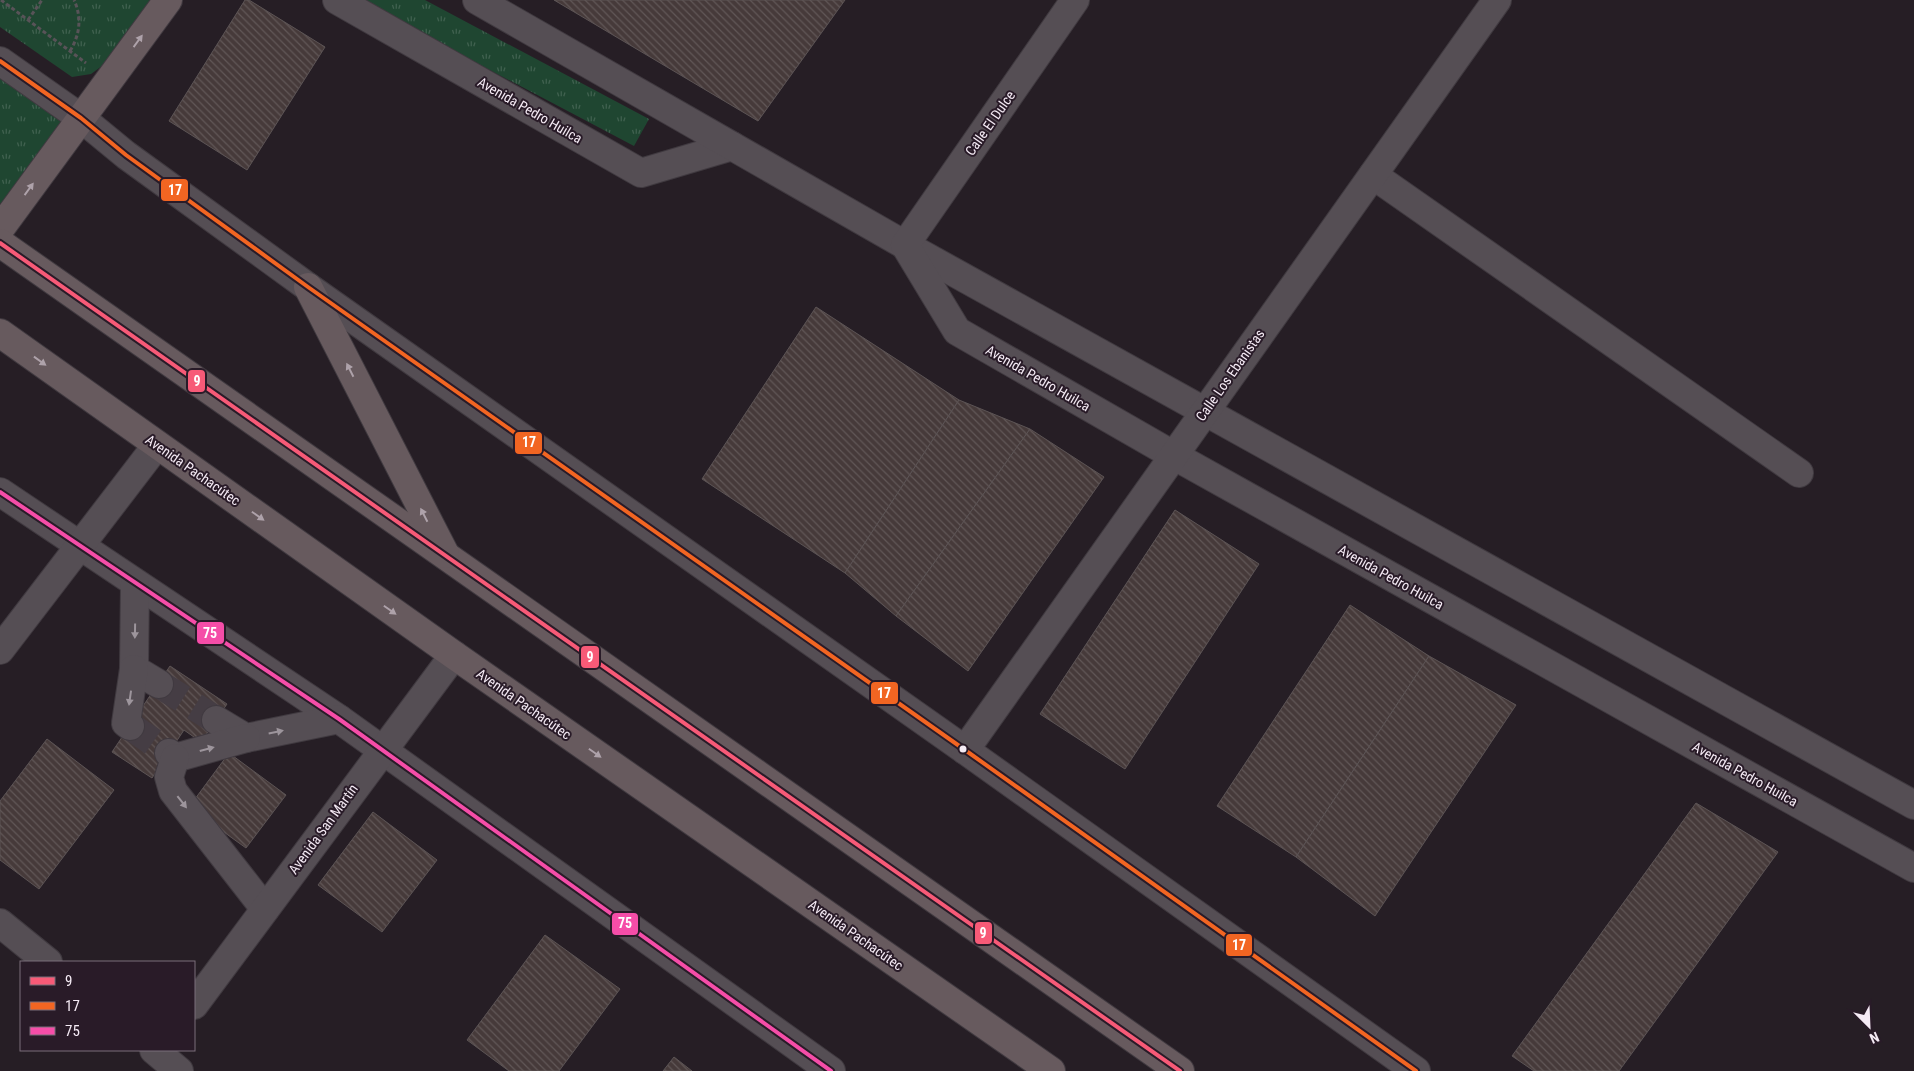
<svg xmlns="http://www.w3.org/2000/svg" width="1914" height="1071" font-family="'Roboto Condensed',sans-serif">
<defs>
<pattern id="grass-tufts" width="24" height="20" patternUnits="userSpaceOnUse" patternTransform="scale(1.25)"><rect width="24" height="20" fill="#1f4631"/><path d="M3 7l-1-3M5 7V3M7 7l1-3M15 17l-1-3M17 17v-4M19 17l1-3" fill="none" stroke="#40614f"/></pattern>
<pattern id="building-back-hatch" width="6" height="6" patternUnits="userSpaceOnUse" patternTransform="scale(1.25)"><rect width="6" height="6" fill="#463a3a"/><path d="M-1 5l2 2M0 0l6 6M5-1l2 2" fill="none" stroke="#615757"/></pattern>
</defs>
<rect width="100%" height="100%" fill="#261e25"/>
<g fill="url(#grass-tufts)">
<polygon points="0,0 150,0 106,63 91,74 72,77 0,27"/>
<polygon points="357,0 425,0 649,119 634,146"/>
<polygon points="0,78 62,122 2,204 0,203"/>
</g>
<g fill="url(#building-back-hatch)" stroke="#5c5455">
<polygon points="245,0 249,0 325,47 247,170 169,121"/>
<polygon points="554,0 845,0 758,121"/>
<polygon points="816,307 959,400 845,573 702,479"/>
<polygon points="959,400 1030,429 896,616 845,573"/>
<polygon points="1030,429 1104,477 968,671 896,616"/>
<polygon points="1175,510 1259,564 1125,769 1040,714"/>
<polygon points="1350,605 1429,656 1296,857 1217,806"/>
<polygon points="1429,656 1516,705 1375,916 1296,857"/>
<polygon points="170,666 227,704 201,742 184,730 152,778 112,752"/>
<polygon points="47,739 114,790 39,889 0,860 0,801"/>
<polygon points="229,753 286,795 246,848 189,807"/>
<polygon points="1696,803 1778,852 1619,1071 1534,1071 1512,1056"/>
<polygon points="373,812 437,860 382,932 318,885"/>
<polygon points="545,935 620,989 559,1071 509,1071 467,1040"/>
<polygon points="674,1057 692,1071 663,1071"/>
</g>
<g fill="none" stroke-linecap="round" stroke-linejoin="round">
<g stroke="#453d44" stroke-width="28" stroke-dasharray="28 14" stroke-linecap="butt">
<polyline points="159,684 216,720"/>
<polyline points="130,726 169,753"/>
</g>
<defs>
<g id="minor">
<polyline points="337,0 641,173 732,146"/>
<polyline points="477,0 905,245 1914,805"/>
<polyline points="1075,0 905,245 957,331 1173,455 1914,868"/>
<polyline points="0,61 81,118 126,155 308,287 965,750 1416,1071"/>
<polyline points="1373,175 1799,473"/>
<polyline points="0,492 339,719 831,1071"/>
<polyline points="135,583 134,669 159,684"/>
<polyline points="0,650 157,445"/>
<polyline points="216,720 246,738 339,719"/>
<polyline points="130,726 126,723 134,669"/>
<polyline points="965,750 1497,0"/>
<polyline points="169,753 175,758 246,738"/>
<polyline points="175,758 169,777 173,791 265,909"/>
<polyline points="0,923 48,962"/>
<polyline points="194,1005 454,655"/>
<polyline points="154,1050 179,1071"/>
</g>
<g id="major">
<polyline points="0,229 168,0"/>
<polyline points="0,243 1180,1071"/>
<polyline points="308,287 445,554"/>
<polyline points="0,333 454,655 1051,1071"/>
</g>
</defs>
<use href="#minor" stroke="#403a40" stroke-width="30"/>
<use href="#major" stroke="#403a40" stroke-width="30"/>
<g stroke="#585358" stroke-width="3" stroke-dasharray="4 2.5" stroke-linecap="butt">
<polyline points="1,0 86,63"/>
<polyline points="28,20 42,0"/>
<path d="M 70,51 C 80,35 82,17 74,0"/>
</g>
<use href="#minor" stroke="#554e54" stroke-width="28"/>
<use href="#major" stroke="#675a5e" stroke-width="28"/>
<defs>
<polyline id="bus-1" points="0,243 1180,1071"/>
<polyline id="bus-2" points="0,61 81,118 126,155 308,287 965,750 1416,1071"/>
<polyline id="bus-3" points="0,492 339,719 831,1071"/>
</defs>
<use href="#bus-1" stroke="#291b28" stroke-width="8"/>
<use href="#bus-2" stroke="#291b28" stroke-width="8"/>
<use href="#bus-3" stroke="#291b28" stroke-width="8"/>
<use href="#bus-1" stroke="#f75a77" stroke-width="4"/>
<use href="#bus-2" stroke="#f26522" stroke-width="4"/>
<use href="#bus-3" stroke="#f54da8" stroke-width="4"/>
</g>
<defs><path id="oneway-solid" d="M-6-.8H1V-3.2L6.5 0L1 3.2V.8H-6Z" transform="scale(1.25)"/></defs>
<g fill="#aea2aa">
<use href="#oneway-solid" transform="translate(138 41) rotate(-54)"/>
<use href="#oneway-solid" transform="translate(29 189) rotate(-54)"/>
<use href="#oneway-solid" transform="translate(40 361) rotate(36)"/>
<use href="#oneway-solid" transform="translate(350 370) rotate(-117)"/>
<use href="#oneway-solid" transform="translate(424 515) rotate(-117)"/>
<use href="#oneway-solid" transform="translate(258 516) rotate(35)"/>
<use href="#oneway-solid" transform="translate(390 610) rotate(35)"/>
<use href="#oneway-solid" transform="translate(595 753) rotate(35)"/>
</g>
<g fill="#9d959c">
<use href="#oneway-solid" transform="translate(135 631) rotate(91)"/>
<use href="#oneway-solid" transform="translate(130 698) rotate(98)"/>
<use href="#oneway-solid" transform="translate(276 732) rotate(-12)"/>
<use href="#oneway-solid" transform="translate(207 749) rotate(-15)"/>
<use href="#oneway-solid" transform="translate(182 802) rotate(52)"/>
</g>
<circle fill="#f5ebf5" stroke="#291b28" stroke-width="2" cx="963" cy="749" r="4.5"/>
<g text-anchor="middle" stroke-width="4" stroke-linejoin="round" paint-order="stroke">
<g font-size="14" fill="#f5ebf5" stroke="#291b28">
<text transform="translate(530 110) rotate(30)" y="5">Avenida Pedro Huilca</text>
<text transform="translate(990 123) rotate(-55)" y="5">Calle El Dulce</text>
<text transform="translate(1230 375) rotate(-55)" y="5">Calle Los Ebanistas</text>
<text transform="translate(1038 378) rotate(30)" y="5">Avenida Pedro Huilca</text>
<text transform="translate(193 470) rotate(35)" y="5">Avenida Pachacútec</text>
<text transform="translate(1391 577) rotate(29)" y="5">Avenida Pedro Huilca</text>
<text transform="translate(524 704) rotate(35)" y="5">Avenida Pachacútec</text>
<text transform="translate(1745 774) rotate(29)" y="5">Avenida Pedro Huilca</text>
<text transform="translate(323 829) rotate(-54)" y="5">Avenida San Martín</text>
<text transform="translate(856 935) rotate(35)" y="5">Avenida Pachacútec</text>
</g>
</g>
<g stroke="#291b28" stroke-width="2">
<rect x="160" y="178" width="29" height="24" rx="5" fill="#f26522"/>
<rect x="187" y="369" width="19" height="24" rx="5" fill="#f75a77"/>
<rect x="514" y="431" width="29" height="24" rx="5" fill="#f26522"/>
<rect x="196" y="621" width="29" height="24" rx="5" fill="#f54da8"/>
<rect x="580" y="645" width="20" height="24" rx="5" fill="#f75a77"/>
<rect x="870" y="681" width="29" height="24" rx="5" fill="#f26522"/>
<rect x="611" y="912" width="28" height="24" rx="5" fill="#f54da8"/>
<rect x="974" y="921" width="19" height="24" rx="5" fill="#f75a77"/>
<rect x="1225" y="933" width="28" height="24" rx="5" fill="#f26522"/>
</g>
<g font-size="14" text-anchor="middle" font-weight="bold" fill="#fff">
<text x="175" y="195">17</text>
<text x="197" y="386">9</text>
<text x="529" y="447">17</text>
<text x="210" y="638">75</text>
<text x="590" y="662">9</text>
<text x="884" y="698">17</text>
<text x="625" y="928">75</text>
<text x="983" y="938">9</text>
<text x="1239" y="950">17</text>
</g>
<rect x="20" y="961" width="175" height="90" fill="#291b28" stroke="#7b6e7a"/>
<rect x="30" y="977" width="25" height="8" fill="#f75a77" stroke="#7b6e7a"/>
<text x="65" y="986" font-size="15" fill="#f5ebf5">9</text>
<rect x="30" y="1002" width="25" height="8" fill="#f26522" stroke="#7b6e7a"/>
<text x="65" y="1011" font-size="15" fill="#f5ebf5">17</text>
<rect x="30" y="1027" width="25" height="8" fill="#f54da8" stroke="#7b6e7a"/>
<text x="65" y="1036" font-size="15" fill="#f5ebf5">75</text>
<g transform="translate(1869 1026) rotate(156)" stroke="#291b28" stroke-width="4" paint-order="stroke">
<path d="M0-4L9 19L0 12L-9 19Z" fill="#f5ebf5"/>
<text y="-8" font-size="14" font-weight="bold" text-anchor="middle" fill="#f5ebf5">N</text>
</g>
</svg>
